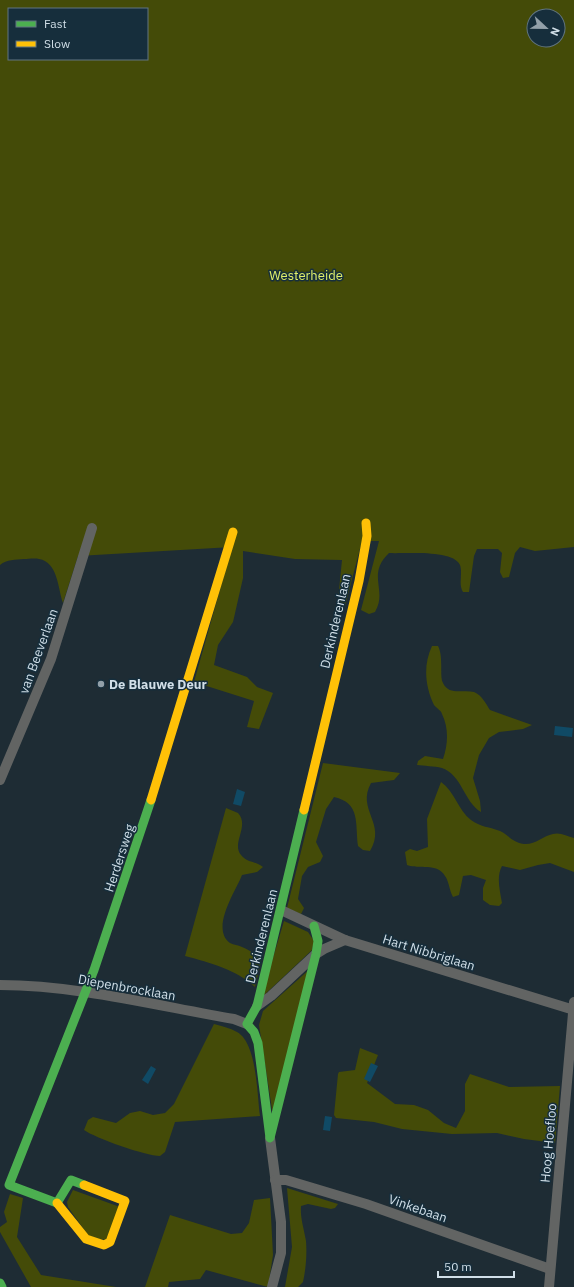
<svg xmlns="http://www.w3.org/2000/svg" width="574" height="1287" font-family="'IBM Plex Sans',sans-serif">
<rect width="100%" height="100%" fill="#1e2c34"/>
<g fill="#444b08" fill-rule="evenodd">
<path d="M 0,0 L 574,0 L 574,547 L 535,551 L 520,547 L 515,553 L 509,577 L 503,578 L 500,572 L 502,553 L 498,549 L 477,549 L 474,556 L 469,592 L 463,592 C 458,584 463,574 460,565 C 453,549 404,554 389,553 C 366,575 388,590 375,612 L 369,614 L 361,610 L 379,541 L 362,541 L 345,606 L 338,600 L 342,560 L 295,559 L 243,551 L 243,578 L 233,622 L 218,645 L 214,665 L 247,677 L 257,687 L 273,693 L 259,729 L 247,727 L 254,701 L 194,682 L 232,547 L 78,556 L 63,603 C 58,589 58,562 39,559 C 35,558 28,559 24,559 C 15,560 7,559 0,565 ZM 9,9 L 147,9 L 147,59 L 9,59 ZM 534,16 L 558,16 L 558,40 L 534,40 Z"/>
<path d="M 432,646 L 438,646 C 444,658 439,676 443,683 C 449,696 463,689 474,692 C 482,695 486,704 490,710 L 532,725 L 523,729 L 499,732 L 489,738 L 479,755 L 473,778 L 480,801 L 481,812 C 464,802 462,775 442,768 C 434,766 424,766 417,765 L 418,761 L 425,756 L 443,759 C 448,745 449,728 442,714 C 441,710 436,708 434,705 C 425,686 423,665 432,646 Z"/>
<path d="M 323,763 L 400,773 L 394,780 L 371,783 C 356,810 387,823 370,851 L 363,850 L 358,846 C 355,824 361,803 334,797 L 326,809 L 316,842 L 323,856 L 320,862 L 308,867 L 302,876 L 298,899 L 304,908 L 301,914 L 287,908 Z"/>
<path d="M 441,782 C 455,792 458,810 471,820 C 480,827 490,827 500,831 C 509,835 511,842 524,844 C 535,845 543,836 553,834 C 560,832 567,836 574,838 L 574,872 L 550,863 L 538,865 L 520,870 L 502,866 C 496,877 500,891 502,903 L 499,906 L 490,905 L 483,900 L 483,888 L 486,880 L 471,875 L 463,876 L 459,895 L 453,897 C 449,890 449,881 445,876 C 437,862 419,870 407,865 L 405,852 L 410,849 L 417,851 L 428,847 L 427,819 Z"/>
<path d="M 226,808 L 238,813 C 250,826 231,843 241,855 C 247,863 256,861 263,867 L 257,872 L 242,875 C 236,891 210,928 230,943 C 234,945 238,945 242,947 C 250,950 256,955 261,961 L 255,987 C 235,969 211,963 185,956 Z"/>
<polygon points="284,921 308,932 314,941 312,950 261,998"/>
<polygon points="311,968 274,1122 259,1025 263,1011"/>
<path d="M 214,1024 C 221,1026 230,1028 237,1032 C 257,1043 257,1094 260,1116 L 175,1122 L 165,1152 L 160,1156 C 146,1156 95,1138 84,1130 L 88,1120 L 93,1117 L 116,1123 L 130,1113 L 140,1111 L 153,1115 L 165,1113 L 174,1104 Z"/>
<polygon points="360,1048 378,1055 367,1083 395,1104 414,1105 428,1110 444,1123 456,1128 465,1111 465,1084 470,1074 509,1087 560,1086 555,1143 524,1139 497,1133 452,1134 402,1129 374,1122 336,1118 334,1115 338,1074 339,1072 355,1070"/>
<path d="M 287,1188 L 338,1204 L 335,1208 L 331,1209 L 308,1204 L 301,1206 C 300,1218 304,1229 306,1241 C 307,1255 306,1268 303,1282 L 298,1287 L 285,1287 L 292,1247 Z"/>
<polygon points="73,1190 120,1207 107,1240 90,1238 68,1207 67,1202"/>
<polygon points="10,1194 23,1198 17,1237 41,1275 116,1287 31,1287 0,1232 0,1227 7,1222 4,1212"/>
<polygon points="270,1198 273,1255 268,1287 206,1270 200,1279 169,1282 168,1287 145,1287 170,1215 231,1234 242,1233 249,1223 254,1200"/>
</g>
<g fill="#104a65">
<polygon points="555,726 573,728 572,737 554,735"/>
<polygon points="237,789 245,792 241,806 233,804"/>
<polygon points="371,1063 378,1066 370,1082 364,1079"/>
<polygon points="151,1066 156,1069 148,1084 142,1080"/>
<polygon points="325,1116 332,1117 330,1131 323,1130"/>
</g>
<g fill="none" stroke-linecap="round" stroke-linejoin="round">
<g stroke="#626463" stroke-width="10">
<polyline points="0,780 51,659 92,528"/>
<polyline points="281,910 345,940 574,1010"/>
<path d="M 0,985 C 77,985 158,1006 234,1019 L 247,1024"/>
<polyline points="257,1006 271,996 316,954 324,949 345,940"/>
<polyline points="270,1138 281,1222 281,1253 272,1287"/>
<polyline points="275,1180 286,1180 366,1204 550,1269"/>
<polyline points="549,1287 574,1002"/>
</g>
<g stroke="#4caf50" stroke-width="9">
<polyline points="304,810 257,1006 247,1024 254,1032 258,1043 270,1138 316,954 318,941 314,926"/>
<polyline points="84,1185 71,1180 57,1203 9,1185 94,970 151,800"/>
<polyline points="0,1283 2,1287"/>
</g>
<g stroke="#ffc107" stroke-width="9">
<polyline points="151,800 233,532"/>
<polyline points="304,810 359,581 367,536 366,523"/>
<polyline points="57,1203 86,1239 104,1245 110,1242 125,1201 84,1185"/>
</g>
</g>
<circle fill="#92a0a9" stroke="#162e3c" stroke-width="1.5" cx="101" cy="684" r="4"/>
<g text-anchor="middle" stroke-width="3" stroke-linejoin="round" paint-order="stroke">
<g font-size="13" fill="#e0ef69" stroke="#162e3c">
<text x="306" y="280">Westerheide</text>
</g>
<g font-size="13" fill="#d1dfe8" stroke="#162e3c">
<text transform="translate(335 621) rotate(-77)" y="5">Derkinderenlaan</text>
<text transform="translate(38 651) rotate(-70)" y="5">van Beeverlaan</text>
<text transform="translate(119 858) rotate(-72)" y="5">Herdersweg</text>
<text transform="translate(261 936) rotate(-76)" y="5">Derkinderenlaan</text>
<text transform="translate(429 952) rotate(17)" y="5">Hart Nibbriglaan</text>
<text transform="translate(127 987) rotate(10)" y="5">Diepenbrocklaan</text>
<text transform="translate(548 1143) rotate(-85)" y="5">Hoog Hoefloo</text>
<text transform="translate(418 1208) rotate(19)" y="5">Vinkebaan</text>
</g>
<g font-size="13" font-weight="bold" fill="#d1dfe8" stroke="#162e3c" text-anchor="start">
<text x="109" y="689">De Blauwe Deur</text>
</g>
</g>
<rect x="8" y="8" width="140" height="52" fill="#162e3c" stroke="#617581"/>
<rect x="16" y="21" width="20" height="6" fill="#4caf50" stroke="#617581"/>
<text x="44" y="28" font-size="12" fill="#d1dfe8">Fast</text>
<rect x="16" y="41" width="20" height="6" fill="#ffc107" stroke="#617581"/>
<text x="44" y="48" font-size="12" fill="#d1dfe8">Slow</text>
<g transform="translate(546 28) rotate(112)"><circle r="19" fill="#162e3c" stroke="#617581"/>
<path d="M0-3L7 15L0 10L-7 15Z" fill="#92a0a9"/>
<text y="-6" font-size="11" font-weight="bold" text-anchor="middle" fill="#d1dfe8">N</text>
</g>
<path d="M438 1271v6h76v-6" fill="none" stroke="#d1dfe8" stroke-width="2"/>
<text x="444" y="1271" font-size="12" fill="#d1dfe8" stroke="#162e3c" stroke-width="3" paint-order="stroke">50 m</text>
</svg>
